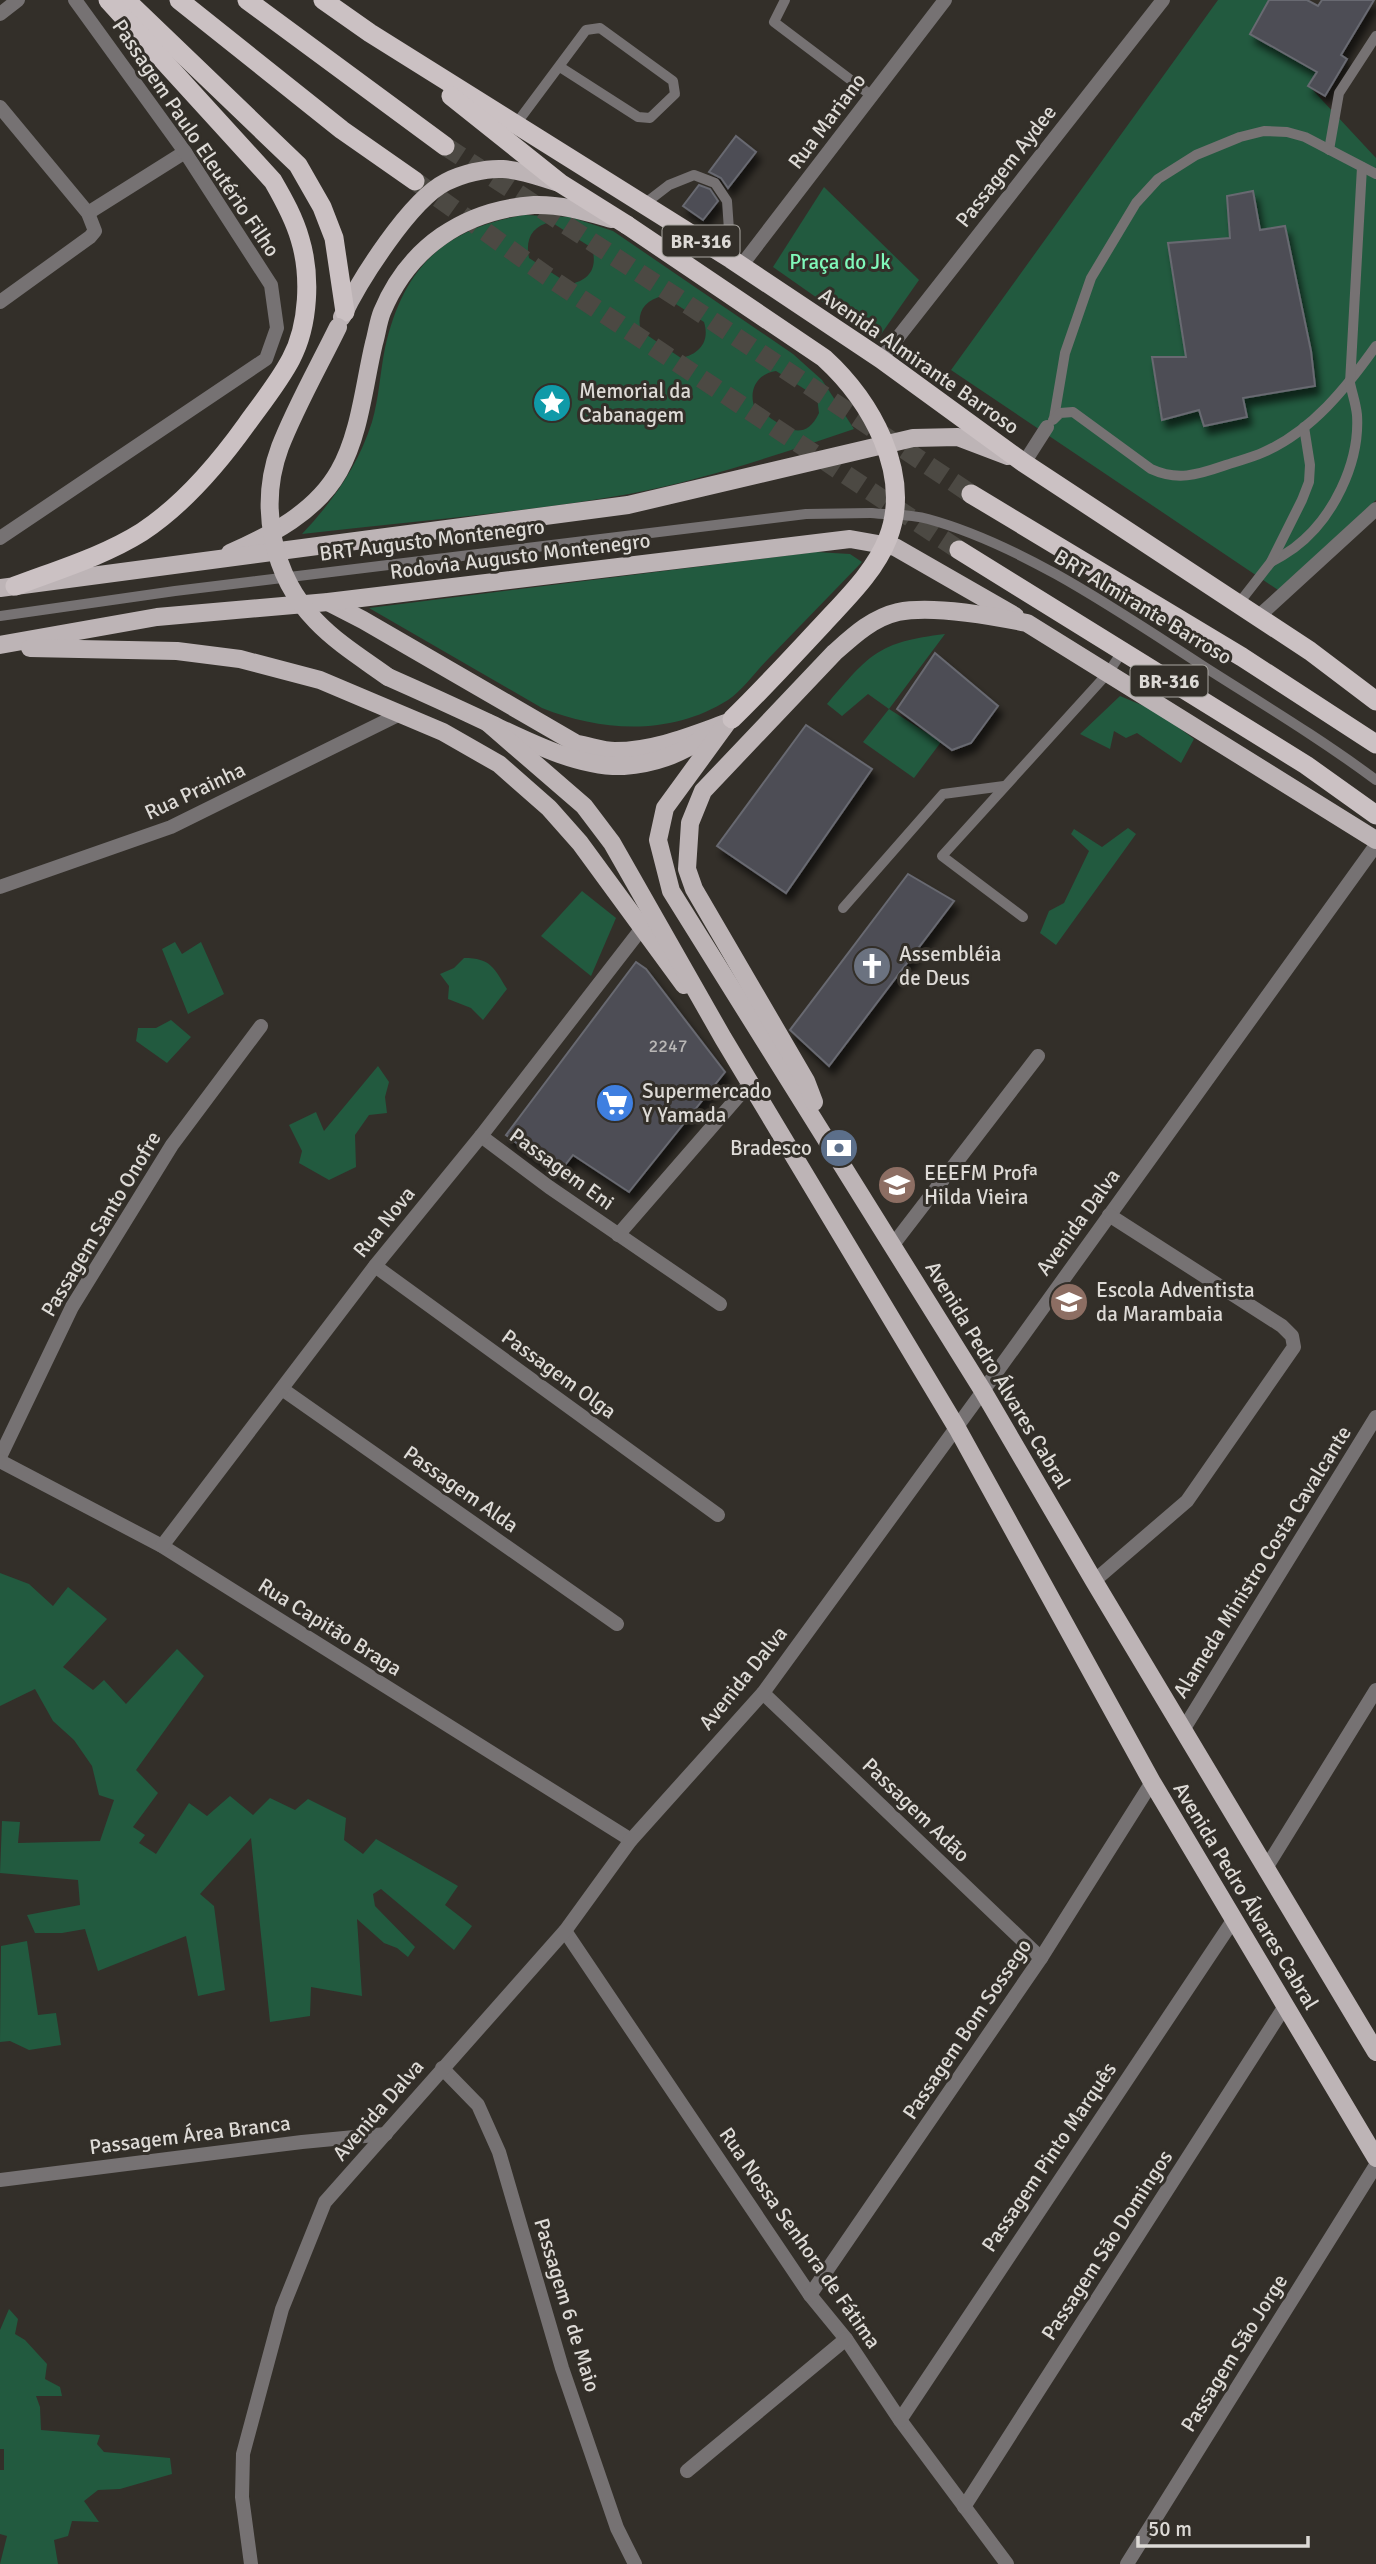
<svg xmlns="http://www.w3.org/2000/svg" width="1376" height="2564" font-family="Signika,sans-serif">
<defs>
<filter id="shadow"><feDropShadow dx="4.5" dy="8" stdDeviation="3.5" flood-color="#0009"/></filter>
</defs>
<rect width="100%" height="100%" fill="#332f29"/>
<g fill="#225a3f" fill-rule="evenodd">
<polygon points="1218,0 1269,0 1250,34 1317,72 1309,86 1376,158 1376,500 1278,590 951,370"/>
<polygon points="824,187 919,280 877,340 773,267"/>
<path d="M 524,215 L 570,217 L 613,231 L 793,354 L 822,380 L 854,429 C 780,454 706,479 629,494 C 522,513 411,521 302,534 C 333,501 358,466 372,422 C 379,398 380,373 385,348 C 403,268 443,229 524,215 ZM 551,222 L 592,248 C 598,268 589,281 569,284 L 529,258 C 525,239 532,226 551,222 ZM 663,296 L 704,322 C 710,341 700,354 681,358 L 641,331 C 636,313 644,300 663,296 ZM 776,371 L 817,397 L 819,413 C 802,449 776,421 754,406 C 749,389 757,374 776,371 Z"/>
<path d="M 816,552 L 850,554 L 862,562 C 831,594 800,626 769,658 C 756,671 743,690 728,700 C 671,736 602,732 542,708 L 369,608 Z"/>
<path d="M 945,634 L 889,709 L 941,742 L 914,778 L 863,742 L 889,709 L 868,694 L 842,716 L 827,704 C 870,654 878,642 945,634 Z"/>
<polygon points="1120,696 1156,711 1194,739 1181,763 1137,733 1126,738 1114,731 1110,749 1080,734"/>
<polygon points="1128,828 1136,834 1056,945 1040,933 1049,911 1064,903 1089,851 1071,834 1074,829 1102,847"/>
<polygon points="582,891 616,918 591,976 541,936"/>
<polygon points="175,942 182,954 201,942 224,994 188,1014 162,949"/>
<path d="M 464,958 C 491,958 494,968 507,989 L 483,1020 L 471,1008 L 448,999 L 449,986 L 440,974 L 454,968 Z"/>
<polygon points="171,1020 191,1037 167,1063 136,1041 138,1028 156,1028"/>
<polygon points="378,1066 389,1082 385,1097 387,1113 369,1115 355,1135 356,1167 329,1180 299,1163 302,1151 289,1125 316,1112 324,1131"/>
<polygon points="0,1573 29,1584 53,1606 68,1587 107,1619 63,1667 93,1690 104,1680 126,1704 177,1649 204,1676 136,1770 158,1793 133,1827 145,1835 139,1843 156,1854 189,1803 207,1816 230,1796 253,1815 270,1798 295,1810 308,1799 346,1818 344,1840 363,1854 376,1839 458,1886 445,1905 472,1926 454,1950 381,1889 373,1894 375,1906 415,1947 408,1957 397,1948 384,1943 357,1919 362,1996 311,1987 310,2016 270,2022 251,1838 200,1894 214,1906 225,1990 198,1996 186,1936 98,1971 85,1929 62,1933 35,1933 27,1915 80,1905 78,1880 0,1873 2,1821 20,1822 18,1843 100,1841 114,1800 99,1795 92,1766 74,1740 53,1721 35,1689 0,1706"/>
<polygon points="27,1941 38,2015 56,2013 61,2045 29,2050 10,2041 0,2042 1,1946"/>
<polygon points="9,2309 18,2319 15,2334 25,2340 47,2364 45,2379 60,2387 62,2396 36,2396 40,2407 41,2430 100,2435 97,2444 104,2452 170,2458 172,2474 120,2489 98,2490 84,2501 99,2522 72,2521 68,2536 54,2540 58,2564 0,2564 7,2536 0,2534 0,2470 4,2470 4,2449 0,2449 0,2330"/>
</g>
<g fill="#4d4e55" stroke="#686971" stroke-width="2" filter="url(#shadow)">
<polygon points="1269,0 1307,0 1318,6 1322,0 1374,0 1341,55 1347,59 1325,96 1308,86 1317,72 1250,34"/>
<polygon points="736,136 756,152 728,188 721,178 709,172"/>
<polygon points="699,185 710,189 718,201 703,220 683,206"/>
<polygon points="1253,191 1260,230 1285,226 1311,351 1315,386 1243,398 1247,417 1204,426 1199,410 1162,420 1152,357 1186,357 1168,243 1230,238 1227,196"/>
<polygon points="935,653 998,706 971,743 952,750 897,709"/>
<polygon points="806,725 872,769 786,893 717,846"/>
<polygon points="908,874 954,901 829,1066 790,1030"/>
<polygon points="636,962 646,969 725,1072 629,1192 573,1155 558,1174 506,1135"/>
</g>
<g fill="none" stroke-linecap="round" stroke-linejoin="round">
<g stroke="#4c4943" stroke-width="19" stroke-dasharray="19 10" stroke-linecap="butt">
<polyline points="445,146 687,304 971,494"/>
<polyline points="415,181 547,276 959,550"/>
</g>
<g stroke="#767273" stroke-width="10">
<polyline points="785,0 774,22 872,96"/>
<polyline points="516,124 586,30 600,28 673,81 675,94 650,118 638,117 560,67"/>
<polyline points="1329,150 1339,93 1376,36"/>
<polyline points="643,205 669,185 694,175 715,183 727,201 731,259"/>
<polyline points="1054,418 1065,353 1091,278 1136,203 1158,179 1196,155 1240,137 1264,131 1287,132 1305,137 1376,174"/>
<path d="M 1053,420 L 1060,413 L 1073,412 L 1151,469 C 1177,481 1197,475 1223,466 C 1237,461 1251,458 1264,452 C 1312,431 1347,387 1376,346"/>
<path d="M 1271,562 C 1279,558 1287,553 1294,548 C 1333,519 1360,463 1357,415 C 1356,404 1352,393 1350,383 L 1362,167"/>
<polyline points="1239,603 1271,562 1302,500 1309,482 1310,465 1304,427"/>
<polyline points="0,616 175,591 806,514 871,513"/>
<polyline points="843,908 943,794 1004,786"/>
<polyline points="1023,917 942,856 1108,673 1122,652"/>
</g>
<g stroke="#767273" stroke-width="14">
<polyline points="0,14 18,0"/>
<polyline points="0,107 88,213 95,231 90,237 0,302"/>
<polyline points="88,213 185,152"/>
<polyline points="741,266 945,0"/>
<polyline points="881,359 1163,0"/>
<polyline points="1024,463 1047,427"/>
<polyline points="0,538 266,359 277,328 271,285 185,152 75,0"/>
<polyline points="1259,616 1376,509"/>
<polyline points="0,887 171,827 400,714"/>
<polyline points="481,1136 549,1187 720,1304"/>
<polyline points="618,1235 750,1083"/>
<polyline points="892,1246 1038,1056"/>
<polyline points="375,1266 718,1515"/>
<polyline points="282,1389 617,1624"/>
<polyline points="983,1391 1376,845"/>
<polyline points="0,1457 72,1307 172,1145 261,1026"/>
<polyline points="0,1461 162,1546 631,1840"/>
<polyline points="162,1546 375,1266 481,1136 642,928"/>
<polyline points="1094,1581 1187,1501 1294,1347 1292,1336 1282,1326 1109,1215"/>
<polyline points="763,1693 1041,1958"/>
<polyline points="1183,1730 1376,1417"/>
<polyline points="1266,1868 1376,1690"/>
<polyline points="565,1931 810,2295 846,2339 900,2420 1007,2564"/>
<polyline points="442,2068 478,2105 499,2152 562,2368 617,2528 635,2564"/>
<polyline points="0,2180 302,2142 386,2134"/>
<polyline points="810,2295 1041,1958 1152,1782"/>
<polyline points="900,2420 1234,1919"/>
<polyline points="687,2471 846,2339"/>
<polyline points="964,2507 1285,2006"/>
<polyline points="1127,2564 1376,2165"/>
</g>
<polyline stroke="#767273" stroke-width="14" points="251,2564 242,2497 243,2454 282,2309 325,2202 565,1931 631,1840 763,1693 983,1391"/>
<g stroke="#bdb4b6" stroke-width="18">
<path d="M 342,317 C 359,281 410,200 446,182 C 462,174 485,168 503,169 C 522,170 542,178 560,183"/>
<path d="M 230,553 C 271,535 316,512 339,471 C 360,434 364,385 374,343 C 377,333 378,322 382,312 C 409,247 464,210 534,205 C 561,204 587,212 612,219"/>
<polyline points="0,588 628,505 913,438 958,437 1008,456"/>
<path d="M 328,602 L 363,620 L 577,744 C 590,746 603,751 615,751 C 654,751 690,736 726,723"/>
<polyline points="0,645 157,617 328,602 850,539 895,547 1015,616"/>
<polyline points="30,648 177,651 240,659 320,680 443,732 499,764 549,808 580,843 684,985"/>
<path d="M 388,677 C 422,692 457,708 491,724 C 529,742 580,768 624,766 C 654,764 678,755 704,738"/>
<polyline points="488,723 584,806 612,843 723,1038 957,1428 1152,1782 1376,2158"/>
<polyline points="727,723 665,808 658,840 671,891 983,1391 1094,1581 1376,2052"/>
<path d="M 814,1102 L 806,1081 L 694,889 L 687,869 L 690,823 L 703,791 L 834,653 C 853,636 872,618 898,612 C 932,605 993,616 1027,623 L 1376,840"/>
</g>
<g stroke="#cbc1c3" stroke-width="19">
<polyline points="126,0 298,165 322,207 334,238 345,312"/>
<polyline points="179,0 342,130 415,181"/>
<polyline points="247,0 445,146"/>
<polyline points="323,0 370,33 731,259 881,359 1024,463 1310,651 1376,701"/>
<polyline points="451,96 560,183 627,225"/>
<polyline points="971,494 1242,657 1376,744"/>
<polyline points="959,550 1306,765 1376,815"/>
<path d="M 15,586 C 57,570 104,556 142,532 C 183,505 218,464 246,425 C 261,404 279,382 291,359 C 309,325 311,275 300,239 C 294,218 284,200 273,181 L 108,0"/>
</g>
<path stroke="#767273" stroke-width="10" d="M 871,513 C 889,515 910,514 928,519 C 1023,545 1121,613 1203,666 C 1261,703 1321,739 1376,780"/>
<path stroke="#bdb4b6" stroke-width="18" d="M 338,327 C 319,366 296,406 280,447 C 258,506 272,576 316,621 C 337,643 363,659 388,677"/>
<path stroke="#cbc1c3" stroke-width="19" d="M 627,225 L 824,358 C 870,400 913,473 888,538 C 875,571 848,597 824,623 C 794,655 764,688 732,719"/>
</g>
<defs>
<symbol id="sight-disc" viewBox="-11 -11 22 22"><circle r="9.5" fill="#0f9aa8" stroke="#332f29"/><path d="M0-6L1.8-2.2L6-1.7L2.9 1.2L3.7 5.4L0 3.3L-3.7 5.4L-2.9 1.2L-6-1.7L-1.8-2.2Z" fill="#fff"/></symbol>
<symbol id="church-disc" viewBox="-11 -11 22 22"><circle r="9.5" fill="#6b7280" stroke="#332f29"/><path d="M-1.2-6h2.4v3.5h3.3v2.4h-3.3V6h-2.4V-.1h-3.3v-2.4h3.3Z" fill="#fff"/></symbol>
<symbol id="supermarket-disc" viewBox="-11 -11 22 22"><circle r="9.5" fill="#3f7fe0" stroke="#332f29"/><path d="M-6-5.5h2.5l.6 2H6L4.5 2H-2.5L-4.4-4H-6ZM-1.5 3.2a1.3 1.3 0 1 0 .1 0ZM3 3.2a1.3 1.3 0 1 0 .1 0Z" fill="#fff"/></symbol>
<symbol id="bank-disc" viewBox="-11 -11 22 22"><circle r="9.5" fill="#5c6f8a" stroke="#332f29"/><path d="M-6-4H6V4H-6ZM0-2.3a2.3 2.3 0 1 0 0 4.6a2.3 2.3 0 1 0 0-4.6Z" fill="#fff"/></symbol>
<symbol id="school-disc" viewBox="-11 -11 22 22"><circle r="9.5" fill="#8d6e63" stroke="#332f29"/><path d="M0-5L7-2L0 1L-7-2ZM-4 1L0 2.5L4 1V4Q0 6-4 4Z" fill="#fff"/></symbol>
</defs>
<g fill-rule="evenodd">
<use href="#sight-disc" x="530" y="381" width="44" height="44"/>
<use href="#church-disc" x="850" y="944" width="44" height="44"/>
<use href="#supermarket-disc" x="593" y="1081" width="44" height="44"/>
<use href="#bank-disc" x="817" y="1126" width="44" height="44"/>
<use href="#school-disc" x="875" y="1163" width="44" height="44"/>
<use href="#school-disc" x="1047" y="1280" width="44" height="44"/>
</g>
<g text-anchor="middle" stroke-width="6" stroke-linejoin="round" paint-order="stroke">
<g font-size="18" fill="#b9b7b6">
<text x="668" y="1052">2247</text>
</g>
<g fill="#332f29" stroke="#aaa7a2" stroke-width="2">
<rect x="662.5" y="225.5" width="77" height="31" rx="5"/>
<rect x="1130.5" y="665.5" width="77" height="31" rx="5"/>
</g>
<g font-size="19" font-weight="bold" fill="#dddad6">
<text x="701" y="248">BR-316</text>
<text x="1169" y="688">BR-316</text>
</g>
<g font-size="21" fill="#dddad6" stroke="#332f29">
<text transform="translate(827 121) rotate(-53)" y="7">Rua Mariano</text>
<text transform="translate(196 138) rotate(56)" y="7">Passagem Paulo Eleutério Filho</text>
<text transform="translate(1006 166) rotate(-52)" y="7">Passagem Aydee</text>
<text transform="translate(919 361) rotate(35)" y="7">Avenida Almirante Barroso</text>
<text transform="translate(432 540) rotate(-7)" y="7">BRT Augusto Montenegro</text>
<text transform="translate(520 556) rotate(-7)" y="7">Rodovia Augusto Montenegro</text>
<text transform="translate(1143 607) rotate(31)" y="7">BRT Almirante Barroso</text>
<text transform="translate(195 791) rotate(-25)" y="7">Rua Prainha</text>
<text transform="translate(562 1169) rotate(36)" y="7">Passagem Eni</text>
<text transform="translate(384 1222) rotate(-51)" y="7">Rua Nova</text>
<text transform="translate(1078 1222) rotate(-54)" y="7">Avenida Dalva</text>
<text transform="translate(101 1224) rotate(-59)" y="7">Passagem Santo Onofre</text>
<text transform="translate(559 1374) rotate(36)" y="7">Passagem Olga</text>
<text transform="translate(998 1375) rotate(59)" y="7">Avenida Pedro Álvares Cabral</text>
<text transform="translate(461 1489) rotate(35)" y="7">Passagem Alda</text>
<text transform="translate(1262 1562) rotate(-58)" y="7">Alameda Ministro Costa Cavalcante</text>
<text transform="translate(330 1627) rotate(32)" y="7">Rua Capitão Braga</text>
<text transform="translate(743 1678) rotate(-51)" y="7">Avenida Dalva</text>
<text transform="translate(916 1810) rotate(44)" y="7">Passagem Adão</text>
<text transform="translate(1246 1896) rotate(59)" y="7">Avenida Pedro Álvares Cabral</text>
<text transform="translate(967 2029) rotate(-56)" y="7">Passagem Bom Sossego</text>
<text transform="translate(378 2110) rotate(-49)" y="7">Avenida Dalva</text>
<text transform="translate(190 2135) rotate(-7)" y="7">Passagem Área Branca</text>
<text transform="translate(1049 2157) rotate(-56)" y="7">Passagem Pinto Marquês</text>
<text transform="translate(800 2238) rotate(55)" y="7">Rua Nossa Senhora de Fátima</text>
<text transform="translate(1107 2245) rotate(-57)" y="7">Passagem São Domingos</text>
<text transform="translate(567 2305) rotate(73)" y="7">Passagem 6 de Maio</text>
<text transform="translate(1234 2353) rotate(-58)" y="7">Passagem São Jorge</text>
</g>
<g font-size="21" fill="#80f9bb" stroke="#332f29">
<text x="840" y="269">Praça do Jk</text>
</g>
<g font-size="21" fill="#dddad6" stroke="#332f29" text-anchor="start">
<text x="579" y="398">Memorial da<tspan x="579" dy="24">Cabanagem</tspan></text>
<text x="899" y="961">Assembléia<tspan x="899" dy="24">de Deus</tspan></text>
<text x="642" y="1098">Supermercado<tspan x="642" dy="24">Y Yamada</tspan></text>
<text x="812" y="1155" text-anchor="end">Bradesco</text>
<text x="924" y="1180">EEEFM Profª<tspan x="924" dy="24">Hilda Vieira</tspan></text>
<text x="1096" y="1297">Escola Adventista<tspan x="1096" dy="24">da Marambaia</tspan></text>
</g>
</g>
<path d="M1138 2536v10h170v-10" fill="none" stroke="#dddad6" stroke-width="3.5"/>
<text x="1148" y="2536" font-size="21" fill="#dddad6" stroke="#332f29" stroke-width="5" paint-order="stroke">50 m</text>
</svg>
